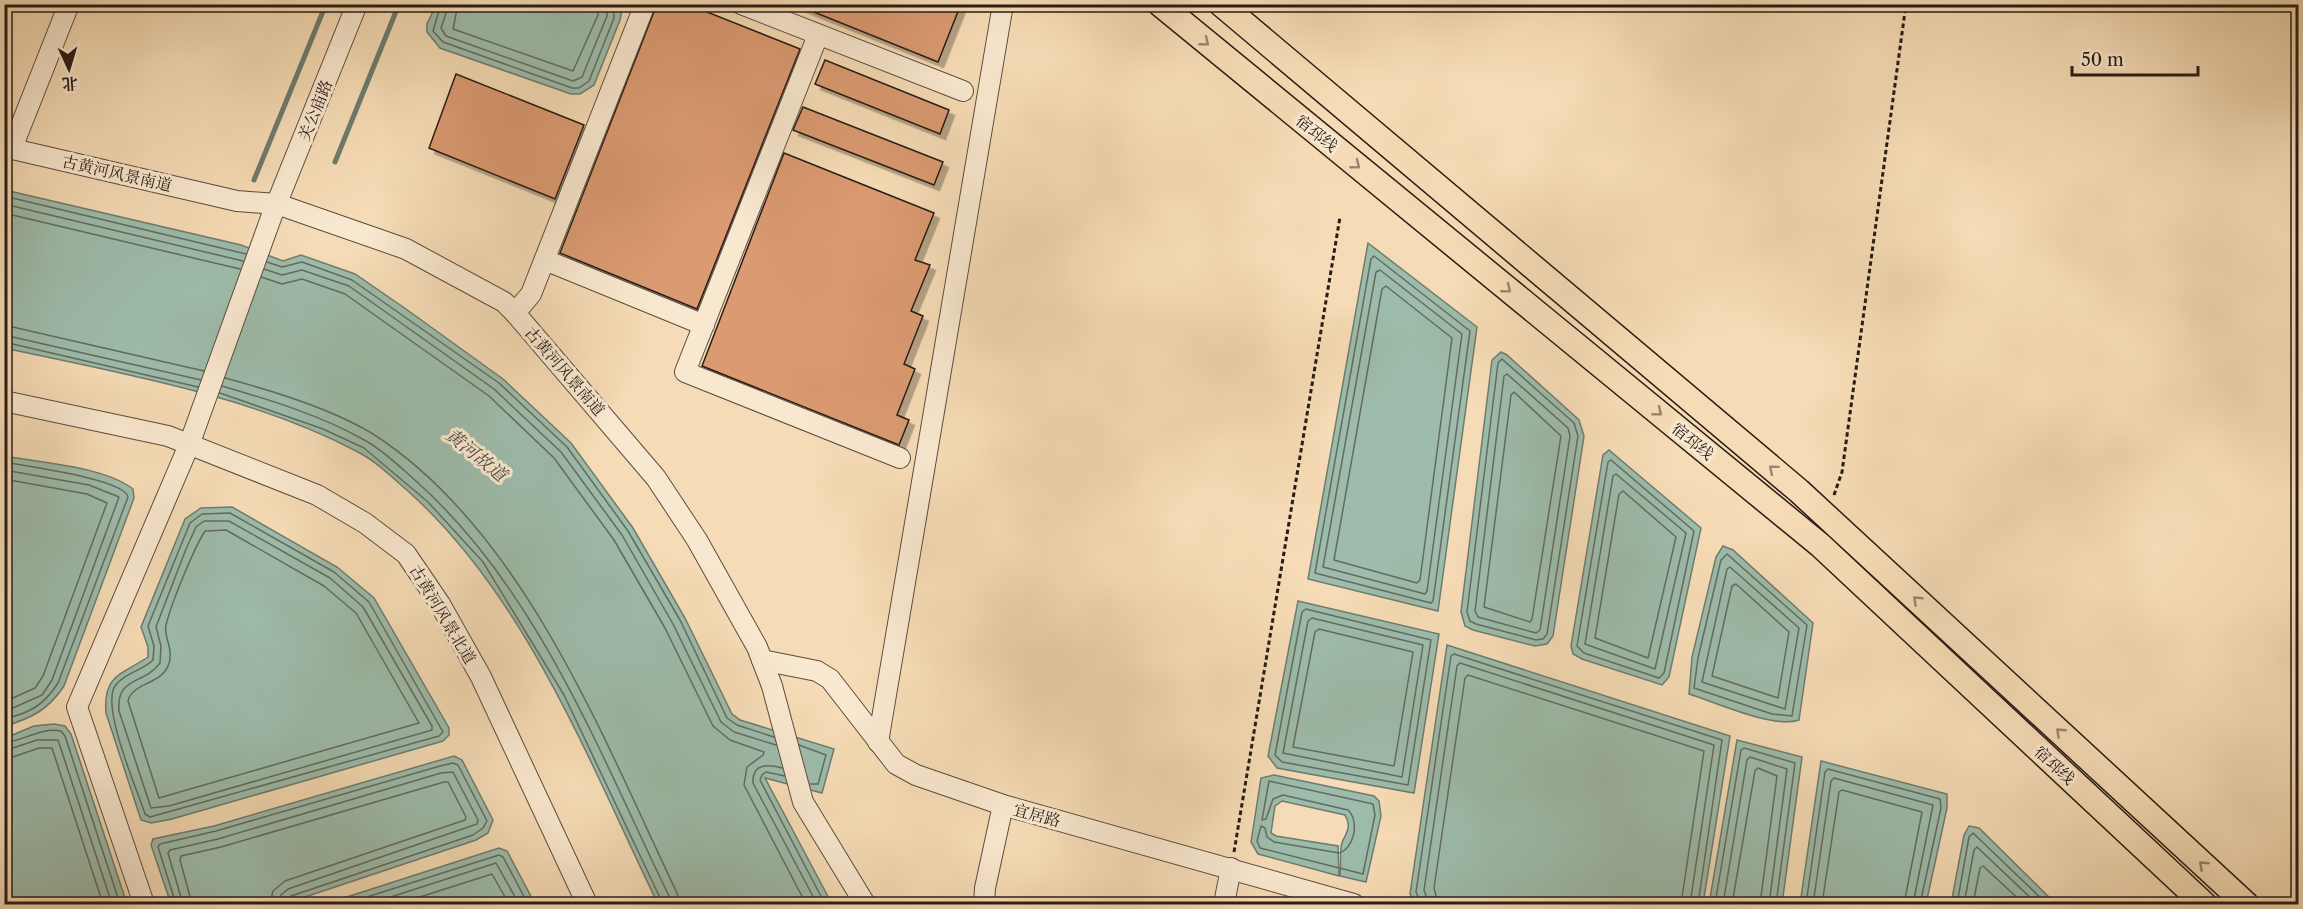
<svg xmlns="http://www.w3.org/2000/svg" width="2303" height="909" font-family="'Libre Caslon Text','Noto Serif SC',serif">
<defs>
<filter id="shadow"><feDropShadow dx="5.5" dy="5.5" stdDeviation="0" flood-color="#0004"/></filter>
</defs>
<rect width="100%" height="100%" fill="#f6dcb6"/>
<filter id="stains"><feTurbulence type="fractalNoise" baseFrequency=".00333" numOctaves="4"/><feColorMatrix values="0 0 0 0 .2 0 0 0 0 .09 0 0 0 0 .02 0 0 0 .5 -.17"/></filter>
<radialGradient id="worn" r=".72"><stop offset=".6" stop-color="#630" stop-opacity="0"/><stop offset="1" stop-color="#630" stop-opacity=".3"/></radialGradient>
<g fill="#9dbcab" stroke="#6e7c6f" stroke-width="1.5">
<polygon points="618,4 622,11 620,20 594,85 580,94 571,94 440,48 427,32 427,24 436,5"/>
<path d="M 5,190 L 241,245 L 283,261 L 301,255 L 355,274 L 406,309 L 503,379 L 571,443 L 633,528 L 685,618 L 732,714 L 740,720 L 834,749 L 822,793 L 765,778 L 832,904 L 658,904 C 590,764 527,598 409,492 C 393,478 377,462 358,452 C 250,395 123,374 5,348 Z"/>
<polygon points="1368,243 1477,327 1438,611 1308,579"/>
<polygon points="1501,352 1507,355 1579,420 1584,436 1553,636 1547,644 1535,646 1473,630 1465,626 1461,612 1492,360"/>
<polygon points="1609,450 1701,528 1669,677 1662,685 1582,659 1573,654 1571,646 1603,455"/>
<path d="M 5,456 C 41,463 103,466 133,489 L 134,498 L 64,686 C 48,710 32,718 5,726 Z"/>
<path d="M 232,507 L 337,567 L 374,598 L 449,728 L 449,735 L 443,741 L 172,819 L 151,823 L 141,820 L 106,713 C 103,675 121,675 148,657 L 148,647 L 141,627 L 185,519 L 201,508 Z"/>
<path d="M 1723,546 L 1733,550 L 1813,623 L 1799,720 C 1774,729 1715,702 1689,694 L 1692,657 L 1716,557 Z"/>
<polygon points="1298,601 1439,634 1414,793 1277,768 1268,756"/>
<polygon points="1447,645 1730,736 1703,904 1417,904 1410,894"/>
<polygon points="54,724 65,726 71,734 127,904 7,904 4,897 5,738 34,726"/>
<polygon points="1737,740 1802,757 1782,904 1709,904"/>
<polygon points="454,756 462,760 493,820 488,833 476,840 284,904 171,904 151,845 153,839 214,826"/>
<polygon points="1821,761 1947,794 1947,808 1926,904 1800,904"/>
<path d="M 1274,775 L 1374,796 L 1379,801 L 1381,816 L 1366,882 L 1340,876 C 1341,867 1340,856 1341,847 C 1342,836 1354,830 1345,815 L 1282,801 L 1275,806 L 1271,833 L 1276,836 L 1338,846 L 1339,876 L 1258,854 L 1251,842 L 1261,778 Z"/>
<polygon points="1969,826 1979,828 2056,904 1951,904 1964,835"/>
<polygon points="499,848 507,851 535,904 325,904"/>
</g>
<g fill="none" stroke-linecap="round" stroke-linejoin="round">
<g stroke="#626c60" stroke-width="1.5">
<polyline points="441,4 433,31 443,42 572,88 579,88 589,81 614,18 613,4"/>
<polyline points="449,4 441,28 446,36 573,81 582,77 607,16 606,4"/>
<polyline points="458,4 453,29 573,71 598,15 597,4"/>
<polyline points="4,196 246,254"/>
<polyline points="4,204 243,261"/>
<polyline points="4,213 240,269"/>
<polygon points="1374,256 1470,331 1433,601 1431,603 1315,573 1371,259"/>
<polyline points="267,262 282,267 302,262 352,280 499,383 567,447 628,531 680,620 727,718 737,725 774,737"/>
<polyline points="264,269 282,275 302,270 349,286 494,389 561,452 622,535 673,624 721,722 734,732 776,745"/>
<polygon points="1380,270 1462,334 1427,591 1425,594 1323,567 1376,272"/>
<polyline points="261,277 282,284 302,279 345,294 489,396 554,458 614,540 665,628 713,726 730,740 764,752 763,755 747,767 744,785 806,904"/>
<polygon points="1386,286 1452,338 1420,580 1417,583 1334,560 1382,289"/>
<polyline points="4,325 204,371"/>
<polyline points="4,335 201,380"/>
<polyline points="4,342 198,387"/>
<polygon points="1502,359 1574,423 1578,436 1547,634 1543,639 1536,640 1476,624 1470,621 1467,612 1498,363"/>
<polygon points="1507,374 1568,428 1570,436 1540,630 1536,633 1478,617 1475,611 1504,376"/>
<path d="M 225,378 C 270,390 334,410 373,434 C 523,530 603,738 677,893 L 680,904"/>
<path d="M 222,386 C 270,400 323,416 366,441 C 384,451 400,467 416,481 C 538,590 599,752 669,896 L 671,904"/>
<polygon points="1514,392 1561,436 1532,619 1530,622 1484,607 1511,395"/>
<polyline points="220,393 323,429 364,448 428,502 483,562 564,695 663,904"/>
<polygon points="1611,460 1694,531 1664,673 1659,678 1584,653 1577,646 1608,462"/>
<path d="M 4,462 C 24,466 125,479 128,497 L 58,683 C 44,705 30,713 4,719"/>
<polyline points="4,470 89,485 119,497 52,680 42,695 4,712"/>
<polygon points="1616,474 1686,533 1655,669 1585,644 1613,476"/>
<polyline points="4,479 87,494 107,503 43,676 35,688 4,702"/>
<polygon points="1623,491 1676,537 1648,658 1595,638 1619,494"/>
<path d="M 230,513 L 334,572 L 369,602 L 443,732 L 439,736 L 150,817 L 145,814 C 137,789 101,707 115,686 C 124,673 142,671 153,660 L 154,646 L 148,626 L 190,523 L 202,514 Z"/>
<path d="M 204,521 L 229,521 L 330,578 L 363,607 L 432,726 L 432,730 L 169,806 L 151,808 L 119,711 C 116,676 144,685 160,663 L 161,646 L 156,627 L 186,549 L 196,527 Z"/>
<path d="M 226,530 L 324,586 L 356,613 L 419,723 L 159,798 L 128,701 C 132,683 161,684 168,666 C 175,650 163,637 166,625 C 171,604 194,548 205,531 Z"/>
<polygon points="1727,554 1807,625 1792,716 1772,714 1694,688 1698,658 1721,560"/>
<polygon points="1730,567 1799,628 1785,709 1702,682 1727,569"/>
<polygon points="1736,584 1789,632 1778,698 1712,676 1732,586"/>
<polygon points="1306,609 1431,640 1408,785 1282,762 1275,755 1302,612"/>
<polygon points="1312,618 1423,645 1402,777 1283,753 1308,621"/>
<polygon points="1319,629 1413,652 1394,766 1293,747 1315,632"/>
<path d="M 4,743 C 24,741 40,727 61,731 L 65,736 L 120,904"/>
<polyline points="799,745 826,755 818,784 810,784"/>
<polyline points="4,751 37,740 58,740 112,904"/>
<polyline points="4,760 39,748 52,748 103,904"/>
<path d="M 782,768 C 768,764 752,763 753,783 L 817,904"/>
<polyline points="785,776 766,772 762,775 760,780 825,904"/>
<path d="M 1269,781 L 1373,804 L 1375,815 L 1363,874 L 1260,848 L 1257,841 L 1261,826 L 1265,828 L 1267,837 L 1274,842 L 1339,853 C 1354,849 1360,821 1348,810 L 1283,795 L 1273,799 L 1266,819 L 1262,820 Z"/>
<polyline points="176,904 158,847 160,844 216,831 440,766 453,763 458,765 487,821 483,828 473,835 291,896 286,904"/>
<polyline points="183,904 168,853 170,850 218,839 441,773 453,772 478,820 477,824 288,889 281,895 279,904"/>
<polyline points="192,904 180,860 181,856 221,847 444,782 448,782 466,817 465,820 285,881 273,891 270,904"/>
<polyline points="345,904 499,855 503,857 528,904"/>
<polyline points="369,904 496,863 519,904"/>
<polyline points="398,904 492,874 509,904"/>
<polyline points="1421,904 1416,892 1451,656 1454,654 1722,740 1698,904"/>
<polyline points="1429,904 1424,890 1457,666 1460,663 1714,745 1690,904"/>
<polyline points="1438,904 1434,888 1465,678 1468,675 1704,751 1681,904"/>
<polyline points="1715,904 1741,750 1744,748 1795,763 1776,904"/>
<polyline points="1723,904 1747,760 1750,757 1787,769 1769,904"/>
<polyline points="1732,904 1755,771 1758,768 1777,776 1760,904"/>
<polyline points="1806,904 1825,772 1828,769 1940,799 1941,808 1920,904"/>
<polyline points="1813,904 1831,781 1834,778 1933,805 1913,904"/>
<polyline points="1822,904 1839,792 1842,790 1922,812 1904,904"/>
<polyline points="1957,904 1969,837 1973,833 2047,904"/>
<polyline points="1964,904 1974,850 1977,847 2037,904"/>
<polyline points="1973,904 1980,868 1983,866 2024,904"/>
</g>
<g stroke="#6e7c6f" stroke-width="5">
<polyline points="335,162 399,4"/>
<polyline points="254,180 326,4"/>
</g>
</g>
<g fill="#db9a71" stroke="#281c15" stroke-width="1.5" filter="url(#shadow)">
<polygon points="657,4 687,4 800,49 697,309 560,253"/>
<polygon points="794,4 961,4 938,62"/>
<polygon points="825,60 949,110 940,134 815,84"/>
<polygon points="456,74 584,125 555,199 429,148"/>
<polygon points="803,107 943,162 934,185 793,130"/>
<polygon points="784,153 934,213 915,260 930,265 911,311 923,316 904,364 915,369 897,415 909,420 899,445 702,366"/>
</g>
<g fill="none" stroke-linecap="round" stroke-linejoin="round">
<defs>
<g id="minor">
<polyline points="741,4 963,91"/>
<polyline points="818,35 685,372 900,458"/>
<polyline points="4,147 237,201 277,204 406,249 504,302 515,313 656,478 697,540 757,647 772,686 803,802 865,904"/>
<polyline points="12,148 69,4"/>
<polyline points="545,260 704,325"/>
<polyline points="515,313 531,294 645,4"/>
<polyline points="4,401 168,436 317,495 365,523 406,554 440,604 481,677 587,904"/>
<polyline points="762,660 817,671 830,679 896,764 916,775 1003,805 1354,904"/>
<polyline points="878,742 1003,4"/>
<polyline points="144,904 77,707 189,445 272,215 357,4"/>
<polyline points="984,904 985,888 1003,805"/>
<polyline points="1224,904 1231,868"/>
</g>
<g id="major">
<polyline points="1160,4 1820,545 2204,904"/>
<polyline points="1221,4 1799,491 2246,904"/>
</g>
</defs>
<use href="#minor" stroke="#5c4c3d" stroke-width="22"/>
<use href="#major" stroke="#281c15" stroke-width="27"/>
<g stroke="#281c15" stroke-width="3" stroke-dasharray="4.5 3" stroke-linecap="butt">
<polyline points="1834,495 1842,472 1906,4"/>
<polyline points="1234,852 1340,217"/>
</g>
<use href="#minor" stroke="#f9e8d0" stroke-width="20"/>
<use href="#major" stroke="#f6dcb6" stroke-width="24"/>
</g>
<defs><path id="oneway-chevron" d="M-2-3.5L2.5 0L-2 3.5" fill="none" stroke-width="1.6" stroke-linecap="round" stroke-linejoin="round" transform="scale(1.5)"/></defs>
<g stroke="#99866e">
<use href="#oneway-chevron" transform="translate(1205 42) rotate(39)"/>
<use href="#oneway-chevron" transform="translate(1356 165) rotate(39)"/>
<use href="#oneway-chevron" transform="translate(1507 289) rotate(39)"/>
<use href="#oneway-chevron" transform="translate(1658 412) rotate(39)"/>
<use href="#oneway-chevron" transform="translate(1773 469) rotate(-140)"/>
<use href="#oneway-chevron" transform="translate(1917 600) rotate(-137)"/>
<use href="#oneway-chevron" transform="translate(2060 732) rotate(-137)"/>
<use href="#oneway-chevron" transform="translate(2203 865) rotate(-137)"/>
</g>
<g text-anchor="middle" stroke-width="6" stroke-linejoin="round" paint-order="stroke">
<g font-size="16" fill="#281c15" stroke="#f9e8d0">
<text transform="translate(315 110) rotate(-68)" y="6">关公庙路</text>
<text transform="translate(1317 133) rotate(39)" y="6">宿邳线</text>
<text transform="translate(117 173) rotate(13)" y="6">古黄河风景南道</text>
<text transform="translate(565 371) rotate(49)" y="6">古黄河风景南道</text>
<text transform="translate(1693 441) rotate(39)" y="6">宿邳线</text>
<text transform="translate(443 614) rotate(59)" y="6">古黄河风景北道</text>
<text transform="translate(2055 765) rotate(43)" y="6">宿邳线</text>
<text transform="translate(1037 815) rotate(15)" y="6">宜居路</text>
</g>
<g font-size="18" font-style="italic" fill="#4b4c42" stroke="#f9e8d0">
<text transform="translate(476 455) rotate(39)" y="6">黄河故道</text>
</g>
</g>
<rect width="2303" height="909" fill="none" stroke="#f6dcb6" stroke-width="24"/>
<rect x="6" y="6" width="2291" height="897" fill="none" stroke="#281c15" stroke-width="3"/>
<rect x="12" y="12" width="2279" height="885" fill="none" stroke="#281c15" stroke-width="1.5"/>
<g transform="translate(69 69) rotate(176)" stroke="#f9e8d0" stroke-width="4.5" paint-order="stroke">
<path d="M0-4.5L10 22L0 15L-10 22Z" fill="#281c15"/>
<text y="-9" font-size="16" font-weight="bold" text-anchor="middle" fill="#281c15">北</text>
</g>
<path d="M2072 66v9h126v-9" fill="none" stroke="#281c15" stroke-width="3"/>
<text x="2081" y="66" font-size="18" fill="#281c15" stroke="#f9e8d0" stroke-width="4.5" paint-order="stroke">50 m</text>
<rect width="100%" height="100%" filter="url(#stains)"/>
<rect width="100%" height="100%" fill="url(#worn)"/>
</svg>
